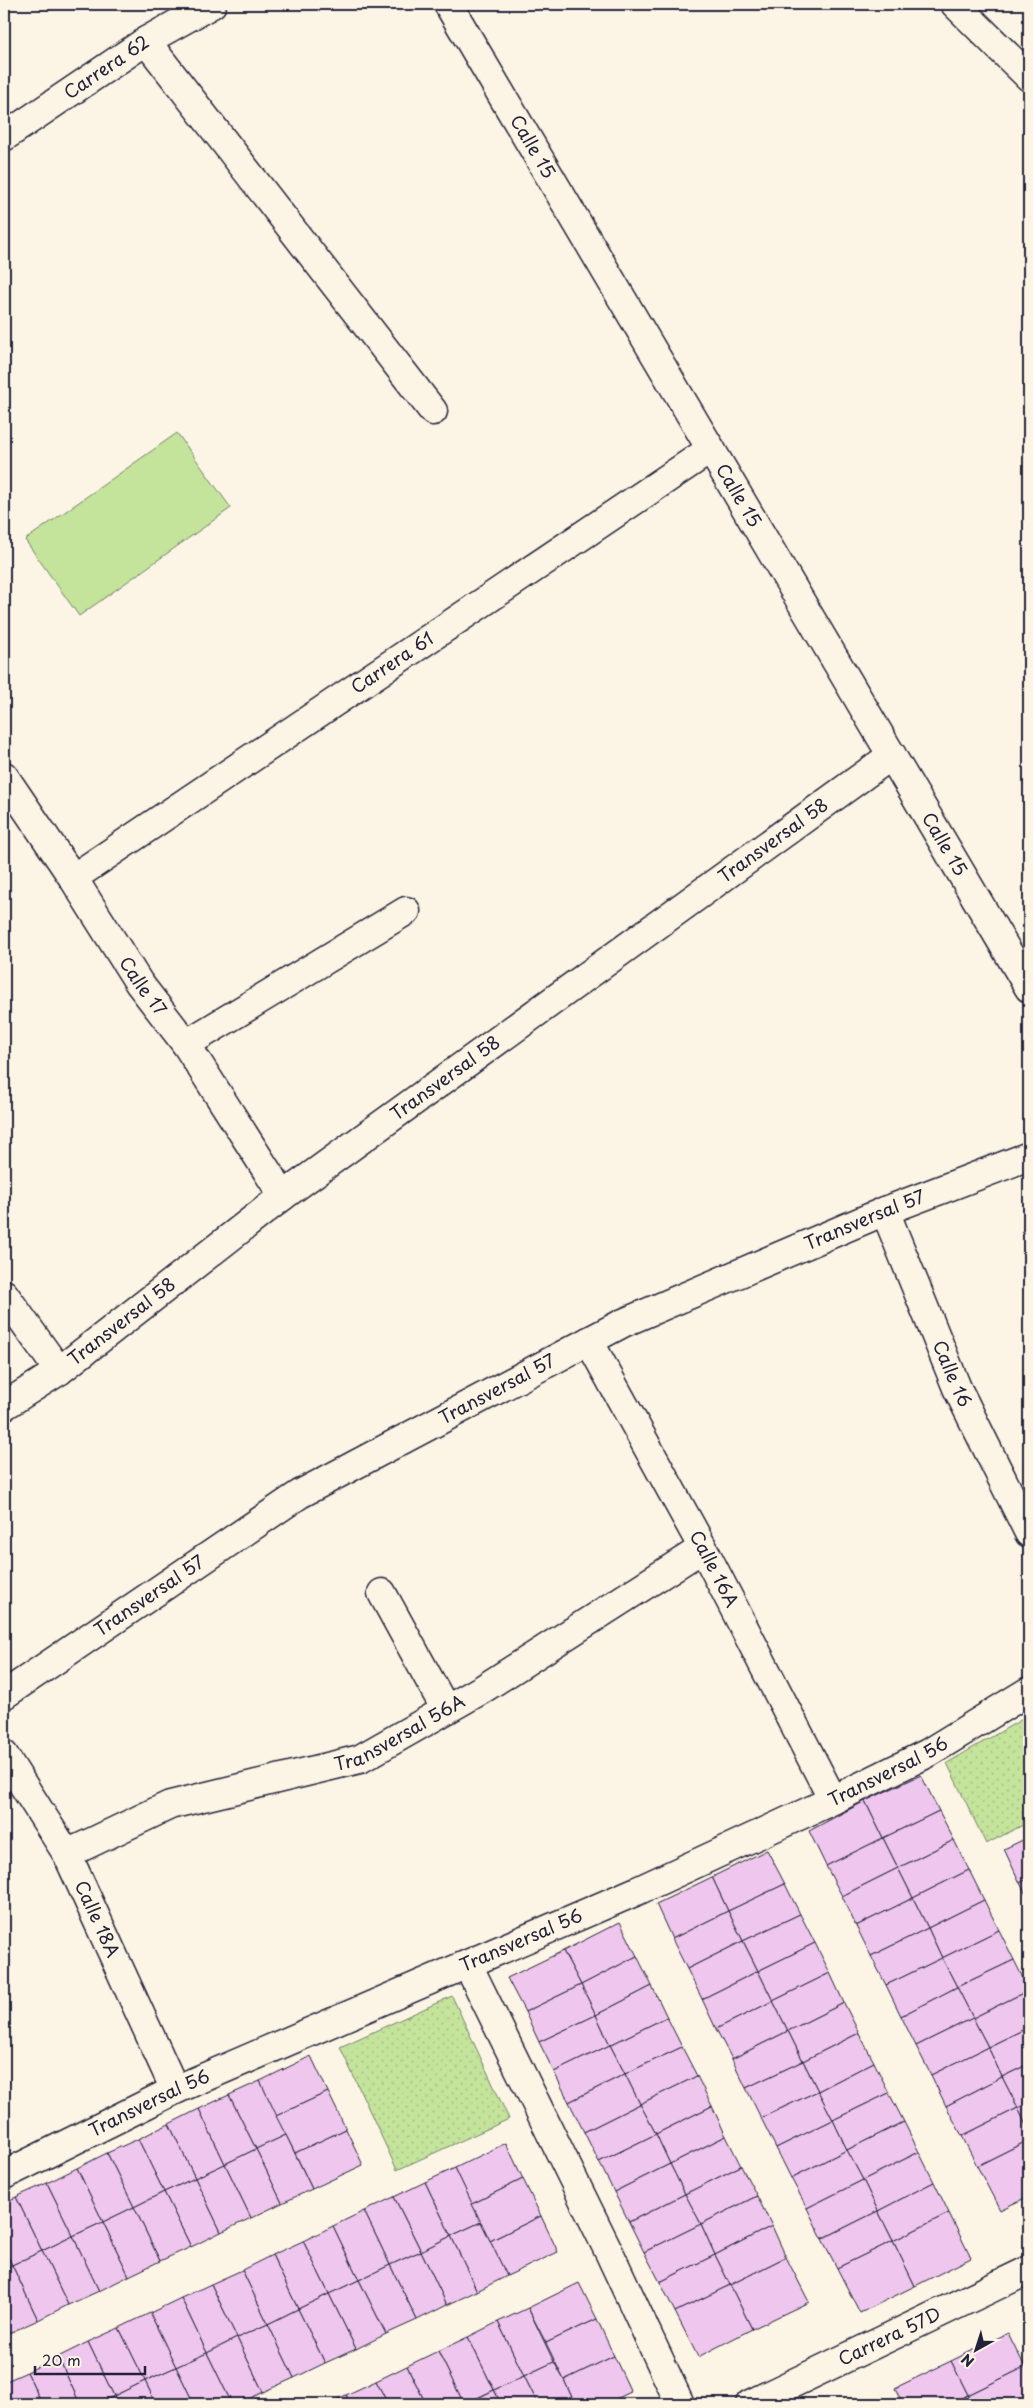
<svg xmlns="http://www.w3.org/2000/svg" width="1033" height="2408" font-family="'Playpen Sans',sans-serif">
<defs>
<pattern id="park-dots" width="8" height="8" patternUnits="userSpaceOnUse" patternTransform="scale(1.25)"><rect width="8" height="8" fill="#c4e39b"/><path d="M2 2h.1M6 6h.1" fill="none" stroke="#a8c286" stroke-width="1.8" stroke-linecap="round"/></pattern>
</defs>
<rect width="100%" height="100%" fill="#fcf5e5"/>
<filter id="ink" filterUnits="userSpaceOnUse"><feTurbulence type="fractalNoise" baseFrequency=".02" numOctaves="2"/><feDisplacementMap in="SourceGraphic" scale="10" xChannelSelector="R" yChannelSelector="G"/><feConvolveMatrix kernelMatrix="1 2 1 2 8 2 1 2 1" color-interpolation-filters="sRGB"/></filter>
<g filter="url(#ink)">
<polygon fill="#c4e39b" stroke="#73826b" points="177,433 231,508 79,616 25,540"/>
<g fill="url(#park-dots)" stroke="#73826b">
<polygon points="1029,1715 1029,1822 986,1844 947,1763"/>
<polygon points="452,1996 509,2119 397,2170 340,2047"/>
</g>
<g fill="#efc6ee" stroke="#22223b">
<polygon points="921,1775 939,1811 883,1838 865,1801"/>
<polygon points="865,1801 883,1838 826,1866 809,1831"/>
<polygon points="939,1811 954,1840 898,1868 883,1838"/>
<polygon points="1029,1837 1029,1878 1020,1883 1004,1849"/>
<polygon points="883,1838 898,1868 842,1896 826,1866"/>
<polygon points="954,1840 969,1870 913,1898 898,1868"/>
<polygon points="767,1850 785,1884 728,1911 712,1877"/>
<polygon points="898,1868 913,1898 856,1926 842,1896"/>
<polygon points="969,1870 984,1900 928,1928 913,1898"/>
<polygon points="712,1877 728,1911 672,1939 656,1904"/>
<polygon points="1029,1878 1029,1900 1020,1883"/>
<polygon points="785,1884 800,1914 743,1941 728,1911"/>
<polygon points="913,1898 928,1928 871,1956 856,1926"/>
<polygon points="984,1900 999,1930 942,1958 928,1928"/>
<polygon points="728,1911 743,1941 687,1969 672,1939"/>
<polygon points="800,1914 815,1943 758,1971 743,1941"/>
<polygon points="620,1922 637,1956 581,1985 563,1951"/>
<polygon points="928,1928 942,1958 886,1985 871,1956"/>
<polygon points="999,1930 1014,1960 957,1987 942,1958"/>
<polygon points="743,1941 758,1971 702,1999 687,1969"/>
<polygon points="815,1943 830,1973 773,2001 758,1971"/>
<polygon points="563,1951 581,1985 525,2012 507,1978"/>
<polygon points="637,1956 652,1986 596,2015 581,1985"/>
<polygon points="942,1958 957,1987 901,2016 886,1985"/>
<polygon points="1014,1960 1029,1990 973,2018 957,1987"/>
<polygon points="758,1971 773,2001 716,2029 702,1999"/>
<polygon points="830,1973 844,2003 788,2031 773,2001"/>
<polygon points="581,1985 596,2015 539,2042 525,2012"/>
<polygon points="652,1986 667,2017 610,2045 596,2015"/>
<polygon points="957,1987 973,2018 916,2046 901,2016"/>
<polygon points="1029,1990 1029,2027 988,2047 973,2018"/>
<polygon points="773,2001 788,2031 732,2059 716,2029"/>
<polygon points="844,2003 859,2033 803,2061 788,2031"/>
<polygon points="596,2015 610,2045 554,2072 539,2042"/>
<polygon points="667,2017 682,2047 625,2074 610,2045"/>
<polygon points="973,2018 988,2047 931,2075 916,2046"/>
<polygon points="1029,2027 1029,2064 1002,2077 988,2047"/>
<polygon points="788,2031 803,2061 746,2088 732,2059"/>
<polygon points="859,2033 874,2062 818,2091 803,2061"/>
<polygon points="610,2045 625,2074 569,2102 554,2072"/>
<polygon points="682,2047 697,2076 640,2104 625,2074"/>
<polygon points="988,2047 1002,2077 946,2106 931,2075"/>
<polygon points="311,2056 328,2092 276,2116 260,2081"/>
<polygon points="803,2061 818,2091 761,2118 746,2088"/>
<polygon points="874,2062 889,2093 833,2120 818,2091"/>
<polygon points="1029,2064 1029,2103 1018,2108 1002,2077"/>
<polygon points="625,2074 640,2104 584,2132 569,2102"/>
<polygon points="697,2076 712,2106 656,2134 640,2104"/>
<polygon points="1002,2077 1018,2108 962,2136 946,2106"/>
<polygon points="260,2081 286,2135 256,2149 229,2095"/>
<polygon points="818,2091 833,2120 776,2148 761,2118"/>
<polygon points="328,2092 346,2129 295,2153 276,2116"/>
<polygon points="889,2093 904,2122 847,2150 833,2120"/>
<polygon points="229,2095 256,2149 225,2164 199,2109"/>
<polygon points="1029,2103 1029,2132 1018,2108"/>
<polygon points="640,2104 656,2134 599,2162 584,2132"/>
<polygon points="712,2106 726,2136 670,2164 656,2134"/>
<polygon points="1018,2108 1029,2132 1029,2140 977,2166 962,2136"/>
<polygon points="199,2109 225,2164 195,2178 169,2124"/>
<polygon points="833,2120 847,2150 791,2178 776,2148"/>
<polygon points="904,2122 919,2152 863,2180 847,2150"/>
<polygon points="169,2124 195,2178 164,2192 138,2139"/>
<polygon points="346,2129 363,2165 312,2189 295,2153"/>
<polygon points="656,2134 670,2164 614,2192 599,2162"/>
<polygon points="286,2135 312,2189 282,2203 256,2149"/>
<polygon points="726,2136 741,2166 685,2194 670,2164"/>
<polygon points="138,2139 164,2192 134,2207 107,2153"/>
<polygon points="1029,2140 1029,2196 1000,2210 977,2166"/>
<polygon points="506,2143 523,2179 472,2204 455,2168"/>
<polygon points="256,2149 282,2203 251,2218 225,2164"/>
<polygon points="847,2150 863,2180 807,2208 791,2178"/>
<polygon points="919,2152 934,2182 878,2211 863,2180"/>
<polygon points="107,2153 134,2207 103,2222 77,2168"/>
<polygon points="225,2164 251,2218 221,2232 195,2178"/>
<polygon points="670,2164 685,2194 629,2222 614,2192"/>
<polygon points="741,2166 757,2196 701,2224 685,2194"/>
<polygon points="77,2168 103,2222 73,2236 47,2183"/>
<polygon points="455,2168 481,2222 451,2236 425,2182"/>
<polygon points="195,2178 221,2232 191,2247 164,2192"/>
<polygon points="523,2179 541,2216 490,2241 472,2204"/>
<polygon points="863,2180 878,2211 822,2239 807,2208"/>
<polygon points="425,2182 451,2236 421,2251 394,2197"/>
<polygon points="934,2182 949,2213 893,2241 878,2211"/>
<polygon points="47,2183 73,2236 42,2251 16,2197"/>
<polygon points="164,2192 191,2247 160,2261 134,2207"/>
<polygon points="685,2194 701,2224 644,2252 629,2222"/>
<polygon points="757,2196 772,2226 715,2255 701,2224"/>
<polygon points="16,2197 42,2251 12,2265 4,2249 4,2203"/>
<polygon points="394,2197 421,2251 390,2265 364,2211"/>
<polygon points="134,2207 160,2261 129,2276 103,2222"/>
<polygon points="364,2211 390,2265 359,2280 333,2226"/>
<polygon points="878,2211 893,2241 837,2268 822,2239"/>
<polygon points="949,2213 971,2258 915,2286 893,2241"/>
<polygon points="541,2216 558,2252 507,2276 490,2241"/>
<polygon points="103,2222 129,2276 99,2291 73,2236"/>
<polygon points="481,2222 507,2276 477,2291 451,2236"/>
<polygon points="701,2224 715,2255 660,2282 644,2252"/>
<polygon points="333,2226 359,2280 329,2294 303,2241"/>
<polygon points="772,2226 786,2257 730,2285 715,2255"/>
<polygon points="73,2236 99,2291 68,2305 42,2251"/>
<polygon points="451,2236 477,2291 447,2305 421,2251"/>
<polygon points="303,2241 329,2294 298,2309 272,2255"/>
<polygon points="893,2241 915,2286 860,2313 837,2268"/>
<polygon points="4,2249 12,2265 4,2269"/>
<polygon points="42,2251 68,2305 38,2320 12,2265"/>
<polygon points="421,2251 447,2305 417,2320 390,2265"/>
<polygon points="272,2255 298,2309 268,2324 242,2270"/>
<polygon points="715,2255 730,2285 675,2312 660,2282"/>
<polygon points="786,2257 809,2302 752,2329 730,2285"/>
<polygon points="12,2265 38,2320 7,2334 4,2327 4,2269"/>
<polygon points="390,2265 417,2320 386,2334 359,2280"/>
<polygon points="242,2270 268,2324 237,2338 211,2284"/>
<polygon points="359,2280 386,2334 356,2349 329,2294"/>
<polygon points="579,2283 597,2319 546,2343 528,2308"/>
<polygon points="211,2284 237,2338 207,2353 181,2298"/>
<polygon points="730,2285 752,2329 698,2357 675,2312"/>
<polygon points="329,2294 356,2349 325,2363 298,2309"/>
<polygon points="181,2298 207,2353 176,2367 150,2313"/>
<polygon points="528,2308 554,2362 524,2376 498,2322"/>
<polygon points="298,2309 325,2363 294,2378 268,2324"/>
<polygon points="150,2313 176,2367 145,2381 119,2328"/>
<polygon points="597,2319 614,2356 564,2380 546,2343"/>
<polygon points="498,2322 524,2376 494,2390 468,2337"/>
<polygon points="268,2324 294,2378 263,2392 237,2338"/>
<polygon points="119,2328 145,2381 114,2396 88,2342"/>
<polygon points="1008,2333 1025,2367 968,2395 951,2361"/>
<polygon points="468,2337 494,2390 464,2404 438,2351"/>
<polygon points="237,2338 263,2392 238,2404 232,2404 207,2353"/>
<polygon points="88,2342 114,2396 97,2404 80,2404 58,2357"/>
<polygon points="438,2351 464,2404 426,2404 407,2366"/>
<polygon points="207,2353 232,2404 194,2404 176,2367"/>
<polygon points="614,2356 631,2392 605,2404 575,2404 564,2380"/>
<polygon points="58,2357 80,2404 42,2404 27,2372"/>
<polygon points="951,2361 968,2395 950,2404 903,2404 895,2388"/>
<polygon points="554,2362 564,2380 575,2404 538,2404 524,2376"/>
<polygon points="407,2366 426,2404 388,2404 376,2381"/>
<polygon points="176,2367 194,2404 156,2404 145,2381"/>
<polygon points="1025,2367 1029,2375 1029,2402 1025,2404 973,2404 968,2395"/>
<polygon points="27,2372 42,2404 5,2404 4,2382"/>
<polygon points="524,2376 538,2404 501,2404 494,2390"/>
<polygon points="145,2381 156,2404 118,2404 114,2396"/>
<polygon points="376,2381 388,2404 350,2404 346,2395"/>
<polygon points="494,2390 501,2404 466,2404"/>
<polygon points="346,2395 350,2404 327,2404"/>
<polygon points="968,2395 973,2404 950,2404"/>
<polygon points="114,2396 118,2404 97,2404"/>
</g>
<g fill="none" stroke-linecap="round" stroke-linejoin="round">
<defs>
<g id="minor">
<path id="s1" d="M 448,4 L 1029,988"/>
<polyline points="955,4 1029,77"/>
<polyline points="146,41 433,411"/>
<path id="s2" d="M 4,137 L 146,41 L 212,4"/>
<path id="s3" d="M 4,776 L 73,878 L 139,983 L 186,1044 L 283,1196"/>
<path id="s4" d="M 73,878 L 711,449"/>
<polyline points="186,1044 406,911"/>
<path id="s5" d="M 885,1211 L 957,1388 L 1029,1533"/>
<polyline points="4,1294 59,1371"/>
<path id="s6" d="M 589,1341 L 703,1548 L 833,1800"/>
<path id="s7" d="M 4,1406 L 59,1371 L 283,1196 L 892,755"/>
<polyline points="382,1593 446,1710"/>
<path id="s8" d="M 4,1695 L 300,1494 L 623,1323 L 885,1211 L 1029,1156"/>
<path id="s9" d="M 4,1755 L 67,1854 L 175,2090"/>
<path id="s10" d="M 67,1854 L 170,1805 L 360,1759 L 481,1690 L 703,1548"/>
<polyline points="468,1965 609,2252 680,2404"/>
<path id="s11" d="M 4,2175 L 175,2090 L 637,1891 L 833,1800 L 928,1753 L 1029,1691"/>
<path id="s12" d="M 750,2404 L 1029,2270"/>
</g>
</defs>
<use href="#minor" stroke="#22223b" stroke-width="31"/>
<use href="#minor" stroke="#fcf5e5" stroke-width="28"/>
</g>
</g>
<g text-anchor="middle" stroke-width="4" stroke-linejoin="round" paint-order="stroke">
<g font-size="18" fill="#22223b" stroke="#fcf5e5">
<text dy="6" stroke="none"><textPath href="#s2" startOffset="124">Carrera 62</textPath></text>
<text dy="6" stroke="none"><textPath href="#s1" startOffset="166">Calle 15</textPath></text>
<text dy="6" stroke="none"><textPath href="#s1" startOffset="571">Calle 15</textPath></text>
<text dy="6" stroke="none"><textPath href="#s4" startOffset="385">Carrera 61</textPath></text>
<text dy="6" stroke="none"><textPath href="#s7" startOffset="955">Transversal 58</textPath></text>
<text dy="6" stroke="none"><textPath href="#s1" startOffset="976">Calle 15</textPath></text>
<text dy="6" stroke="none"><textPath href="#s3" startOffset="252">Calle 17</textPath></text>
<text dy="6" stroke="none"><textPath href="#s7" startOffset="550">Transversal 58</textPath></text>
<text dy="6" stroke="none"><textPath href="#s8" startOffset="986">Transversal 57</textPath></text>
<text dy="6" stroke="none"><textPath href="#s7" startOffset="145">Transversal 58</textPath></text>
<text dy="6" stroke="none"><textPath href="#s5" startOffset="176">Calle 16</textPath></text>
<text dy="6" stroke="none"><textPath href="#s8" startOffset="581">Transversal 57</textPath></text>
<text dy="6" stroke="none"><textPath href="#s6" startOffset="260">Calle 16A</textPath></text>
<text dy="6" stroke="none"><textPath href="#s8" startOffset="176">Transversal 57</textPath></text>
<text dy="6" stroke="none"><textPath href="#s10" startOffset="356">Transversal 56A</textPath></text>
<text dy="6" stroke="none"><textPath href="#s11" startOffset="972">Transversal 56</textPath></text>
<text dy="6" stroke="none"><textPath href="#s9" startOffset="189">Calle 18A</textPath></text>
<text dy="6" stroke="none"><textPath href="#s11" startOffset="568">Transversal 56</textPath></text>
<text dy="6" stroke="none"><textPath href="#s11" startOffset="162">Transversal 56</textPath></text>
<text dy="6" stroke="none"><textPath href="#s12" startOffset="155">Carrera 57D</textPath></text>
</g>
</g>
<rect width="1033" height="2408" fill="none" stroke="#fcf5e5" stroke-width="20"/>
<rect x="10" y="10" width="1013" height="2388" fill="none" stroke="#22223b" stroke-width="2" filter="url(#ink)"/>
<g transform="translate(976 2350) rotate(219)" stroke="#fcf5e5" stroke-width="4" paint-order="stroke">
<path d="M0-4L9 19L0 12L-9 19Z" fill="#22223b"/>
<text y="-8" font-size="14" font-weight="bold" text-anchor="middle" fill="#22223b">N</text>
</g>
<path d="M35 2366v8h110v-8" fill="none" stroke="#22223b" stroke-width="2.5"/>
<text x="42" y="2366" font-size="15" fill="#22223b" stroke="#fcf5e5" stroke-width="4" paint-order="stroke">20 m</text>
</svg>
